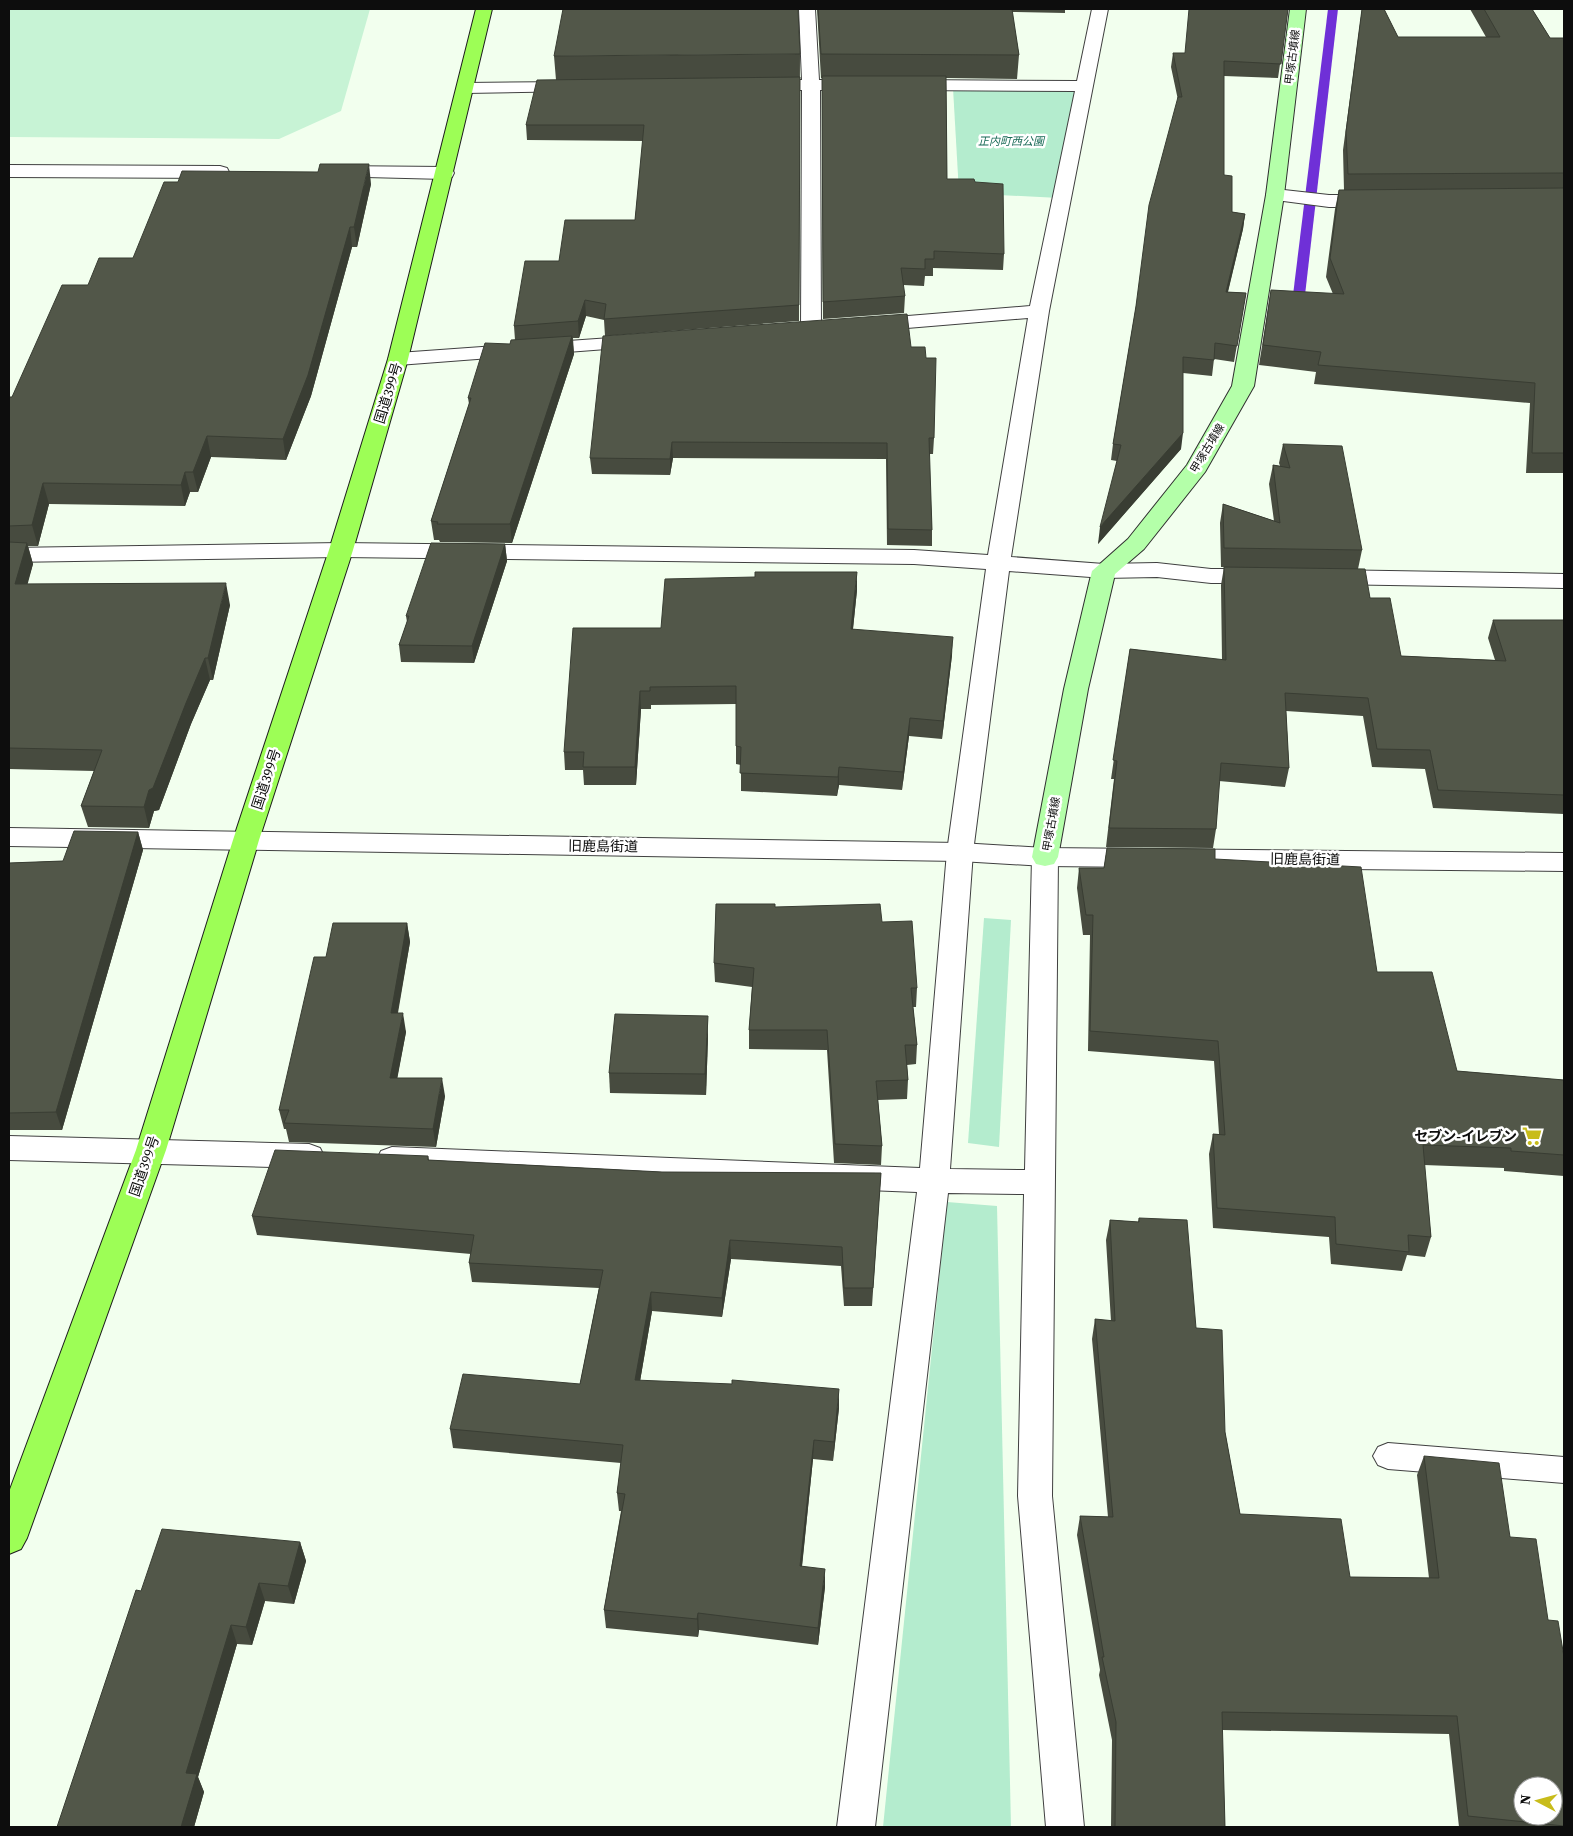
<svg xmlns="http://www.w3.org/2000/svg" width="1573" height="1836" font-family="'Source Serif 4','Noto Sans JP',serif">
<rect width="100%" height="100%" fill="#f2ffee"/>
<g fill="#b4ecce">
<polygon points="953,88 1081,88 1059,198 959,193"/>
<polygon points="984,918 1011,920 999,1147 968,1143"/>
<polygon points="947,1202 997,1206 1011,1827 883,1827"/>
</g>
<polygon fill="#c7f3d5" points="9,9 370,9 341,111 279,139 9,137"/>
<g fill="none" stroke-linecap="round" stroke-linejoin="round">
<polygon fill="#6f30d7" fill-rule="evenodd" points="1328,9 1338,9 1305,295 1299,299 1293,295"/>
<defs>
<polygon id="service" points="1388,1443 1564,1457 1564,1483 1388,1469 1378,1465 1373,1456 1378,1447"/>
<g id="minor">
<polygon points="799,9 815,9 819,80 859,80 865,81 868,85 865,89 859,90 820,90 821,329 818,333 811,335 804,333 801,329 802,90 762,90 756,89 753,85 756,81 762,80 802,80"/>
<polygon points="1092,9 1108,9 1049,311 1011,557 1104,564 1157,563 1211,569 1260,569 1268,571 1272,576 1268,581 1260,583 1211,583 1157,577 1104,578 1009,571 973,852 950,1169 1025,1170 1032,857 1036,850 1045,848 1054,850 1058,857 1052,1496 1084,1827 1046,1827 1018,1496 1024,1194 948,1193 875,1827 837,1827 917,1192 392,1171 381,1167 377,1159 381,1151 392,1147 920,1168 947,852 986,569 914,564 341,557 333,555 329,550 333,545 341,543 914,550 988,555 1028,318 871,331 864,329 861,325 864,321 871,319 1030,306 1075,91 910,90 904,89 901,85 904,81 910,80 1077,81"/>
<polygon points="572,82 578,83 581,87 578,91 466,93 460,92 457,88 460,84 466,83"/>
<polygon points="9,165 220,166 227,168 229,172 227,176 220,178 9,177"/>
<polygon points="333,166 445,167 452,169 454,173 452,177 445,179 326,176 324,172 326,168"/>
<polygon points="1275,189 1329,195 1373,195 1380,197 1382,201 1380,205 1373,207 1329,207 1268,199 1266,195 1268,191"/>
<polygon points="639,336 646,338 649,342 646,346 398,365 391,363 388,359 391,355 398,353"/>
<polygon points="1328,570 1564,574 1564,588 1328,584 1320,582 1316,577 1320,572"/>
<polygon points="9,1136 309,1144 320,1148 324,1156 320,1164 309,1168 9,1160"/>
</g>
<g id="tertiary">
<polygon points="341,543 349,545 353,550 349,555 341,557 9,562 9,548"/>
<polygon points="9,828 960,843 1045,848 1564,853 1564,871 1045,866 960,861 9,846"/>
</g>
<polygon id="secondary" points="1290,9 1306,9 1284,195 1254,386 1205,472 1144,549 1115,574 1088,689 1058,857 1054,864 1045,866 1036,864 1032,857 1064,689 1092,571 1128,539 1187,465 1232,386 1266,195"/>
<polygon id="trunk" points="476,9 492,9 408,359 353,550 259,840 166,1150 27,1538 21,1549 9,1554 9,1492 136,1150 233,840 329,550 388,359"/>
</defs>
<use href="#service" stroke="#404040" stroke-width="2"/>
<use href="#minor" stroke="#404040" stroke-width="2"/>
<use href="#tertiary" stroke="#404040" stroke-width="2"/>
<use href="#secondary" stroke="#2f2f2f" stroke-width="2"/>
<use href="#trunk" stroke="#1e1e1e" stroke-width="2"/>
<use href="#service" fill="#fff" fill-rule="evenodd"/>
<use href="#minor" fill="#fff" fill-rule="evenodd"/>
<use href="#tertiary" fill="#fff" fill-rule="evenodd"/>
<use href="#secondary" fill="#b4ffa9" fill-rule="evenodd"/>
<use href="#trunk" fill="#9dfe56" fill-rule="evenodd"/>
</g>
<g fill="#474b3f">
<polygon points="815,9 1065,9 1065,13 1012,12 1019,55 1017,79 946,78 947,179 975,182 1004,254 1003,270 933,268 933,276 925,276 924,286 903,285 905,296 904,313 823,319 822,78 821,78 817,9"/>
<polygon points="1288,9 1278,78 1224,76 1224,175 1232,212 1245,214 1243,229 1228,292 1246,293 1234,362 1214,359 1212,376 1183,373 1181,449 1098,544 1117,461 1111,460 1113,444 1136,306 1178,100 1171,67 1173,53 1185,53"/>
<polygon points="1362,9 1384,9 1398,37 1486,37 1470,9 1532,9 1550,38 1564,38 1564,473 1526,473 1530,403 1314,384 1316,372 1259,365 1271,290 1333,294 1326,277 1335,209 1339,190 1344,190 1343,150"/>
<polygon points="800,54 799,321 605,336 604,320 586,316 579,338 573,338 574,354 512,543 440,542 439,540 434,540 431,521 469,404 468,398 510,344 515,340 514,326 559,261 635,220 643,141 527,140 526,125 556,80 554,56"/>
<polygon points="371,184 357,247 352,247 311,396 286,460 211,457 198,492 190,492 185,506 49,504 38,546 28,546 33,564 27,584 230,605 213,680 210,680 191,724 159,810 154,811 149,828 88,827 81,806 94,771 9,769 9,397 12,397 88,285 133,258"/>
<polygon points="911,347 926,358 934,438 933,454 929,454 932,530 932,546 887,545 886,459 673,458 670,475 592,474 590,458"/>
<polygon points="1283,444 1362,550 1358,569 1370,598 1401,656 1495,660 1488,638 1493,620 1564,620 1564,814 1433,808 1425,769 1372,767 1363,716 1286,711 1289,768 1285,787 1219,781 1216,829 1213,848 1106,847 1114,779 1111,779 1130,649 1222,660 1221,585 1224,567 1221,567 1220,523 1223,504 1274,521 1269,484 1273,465 1280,466 1279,463"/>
<polygon points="505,544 507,561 474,663 401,662 399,645 407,622 406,616"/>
<polygon points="857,590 853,629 952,655 942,739 909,736 902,790 839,785 837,796 741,791 741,765 736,764 736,704 651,705 651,709 641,709 636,785 584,785 583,770 565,770 564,752 661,628"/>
<polygon points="138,832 143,850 62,1130 9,1130 9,863 63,861"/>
<polygon points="1107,848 1215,859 1377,972 1457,1071 1564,1080 1564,1176 1504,1171 1504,1168 1424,1165 1431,1237 1425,1257 1407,1255 1402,1271 1331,1264 1329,1237 1213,1228 1209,1154 1213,1134 1219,1134 1214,1061 1088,1051 1090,935 1083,935 1077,888 1079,868 1104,868"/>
<polygon points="775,907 882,922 917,988 916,1007 913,1007 917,1045 916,1064 907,1065 908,1080 907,1099 878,1100 882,1146 881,1165 834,1163 827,1050 749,1049 749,1030 752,987 715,982 714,963"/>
<polygon points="407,923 410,942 398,1013 406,1032 397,1078 445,1096 436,1147 289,1142 286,1129 284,1129 279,1110 326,957"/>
<polygon points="708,1037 706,1095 610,1093 609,1073"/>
<polygon points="428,1156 429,1160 662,1172 881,1173 872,1306 844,1306 841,1266 731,1259 722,1317 652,1311 640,1381 839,1408 833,1461 813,1459 802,1567 825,1587 818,1645 699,1630 698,1637 606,1628 604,1610 621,1511 619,1511 617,1493 621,1463 453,1448 450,1429 580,1384 599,1288 472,1282 469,1263 471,1254 257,1235 252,1216"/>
<polygon points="1139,1218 1196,1328 1225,1432 1240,1514 1350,1577 1429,1578 1417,1475 1424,1456 1510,1537 1564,1657 1564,1827 1459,1827 1449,1734 1222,1730 1225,1827 1111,1827 1112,1740 1099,1675 1100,1670 1077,1535 1080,1516 1108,1517 1092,1339 1095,1319 1111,1321 1106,1240 1110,1220 1138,1222"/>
<polygon points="300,1542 306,1561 294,1604 265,1601 252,1645 237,1644 198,1777 204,1792 194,1827 141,1591"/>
</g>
<g fill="#393d33">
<polygon points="369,164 371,184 357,247 354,227"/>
<polygon points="1245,214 1243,229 1224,307 1226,292"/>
<polygon points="350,227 352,247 311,396 286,460 283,439"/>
<polygon points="585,300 586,316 579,338 578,321"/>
<polygon points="572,336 574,354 512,543 510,524"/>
<polygon points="1183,433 1181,449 1098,544 1100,527"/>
<polygon points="207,436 211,457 198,492 193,472"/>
<polygon points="672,442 673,458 670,475 670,459"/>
<polygon points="185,472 190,492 185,506 181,485"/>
<polygon points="43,483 49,504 38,546 32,525"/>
<polygon points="27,543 33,564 22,605 15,584"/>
<polygon points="505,544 507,561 474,663 472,646"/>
<polygon points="857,572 857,590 851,647 851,629"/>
<polygon points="226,583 230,605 213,680 208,658"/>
<polygon points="953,637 952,655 942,739 943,721"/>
<polygon points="205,658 210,680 191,724 159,810 154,811 149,828 144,807 149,790"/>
<polygon points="640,691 641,709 636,785 635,767"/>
<polygon points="910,718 909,736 902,790 903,772"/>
<polygon points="839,767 839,785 837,796 838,777"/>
<polygon points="138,832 143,850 62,1130 56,1112"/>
<polygon points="407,923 410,942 394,1032 391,1013"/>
<polygon points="403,1013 406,1032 394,1096 390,1078"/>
<polygon points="708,1016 708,1037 706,1095 705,1074"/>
<polygon points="442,1078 445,1096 436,1147 433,1129"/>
<polygon points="730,1240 731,1259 722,1317 722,1298"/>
<polygon points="651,1292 652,1311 637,1399 635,1380"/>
<polygon points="839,1389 839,1408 833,1461 834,1442"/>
<polygon points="814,1440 813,1459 800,1584 800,1566"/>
<polygon points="300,1542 306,1561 294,1604 288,1586"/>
<polygon points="825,1569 825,1587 818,1645 818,1628"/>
<polygon points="259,1583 265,1601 252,1645 246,1627"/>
<polygon points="698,1613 699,1630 698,1637 697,1619"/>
<polygon points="231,1625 237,1644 198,1777 204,1792 194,1827 181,1827 186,1773"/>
</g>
<g fill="#525749" stroke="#393d33" fill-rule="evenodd">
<polygon points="563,9 798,9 800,54 554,56"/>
<polygon points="818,9 1012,9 1019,55 821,54"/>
<polygon points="1189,9 1288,9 1281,64 1224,61 1224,175 1232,176 1232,212 1245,214 1226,292 1246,293 1237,346 1215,343 1214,360 1183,357 1183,433 1100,527 1121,445 1113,444 1136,306 1149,205 1178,97 1182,97 1173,53 1185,53"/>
<polygon points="1362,9 1384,9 1398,37 1500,37 1484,9 1532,9 1550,38 1564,38 1564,173 1348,174 1346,132"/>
<polygon points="822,76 946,76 947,179 974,179 975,182 1003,184 1004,254 934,251 934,259 925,259 925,269 901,268 905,296 823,302"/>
<polygon points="800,77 799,305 604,319 606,304 585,300 578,321 514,326 525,261 559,261 565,220 635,220 644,125 526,125 537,80"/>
<polygon points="320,164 369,164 354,227 350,227 308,375 283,439 207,436 193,472 185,472 181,485 43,483 32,525 9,526 9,397 12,397 62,285 88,285 99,258 133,258 164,182 178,182 182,171 318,172"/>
<polygon points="1564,188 1564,453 1532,453 1535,383 1318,365 1321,352 1263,345 1271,290 1344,294 1330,258 1339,190"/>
<polygon points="907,314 911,347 925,347 926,358 936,358 934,438 929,438 932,530 888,529 887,443 672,442 670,459 590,458 603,336"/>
<polygon points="572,336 510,524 437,524 438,522 431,521 471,398 468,398 485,343 510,344 511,340"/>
<polygon points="1283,444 1342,446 1362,550 1224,548 1223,504 1280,523 1273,465 1290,468"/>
<polygon points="9,542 27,543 15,584 226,583 208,658 205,658 186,703 153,788 149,790 144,807 81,806 102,750 9,748"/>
<polygon points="431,543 505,544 472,646 399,645 409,616 406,616"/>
<polygon points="1224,567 1365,569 1370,598 1390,598 1401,656 1506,661 1493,620 1564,620 1564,795 1438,790 1430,750 1377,749 1368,698 1285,693 1289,768 1221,763 1216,829 1109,828 1117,761 1113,760 1130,649 1226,660"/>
<polygon points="755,572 857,572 851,629 953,637 943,721 910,718 903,772 839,767 838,777 740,773 741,747 736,746 736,686 650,687 650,691 640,691 635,767 583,767 584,752 564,752 573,628 661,628 665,579 755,577"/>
<polygon points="74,831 138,832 56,1112 9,1113 9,863 63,861"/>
<polygon points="1107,848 1215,849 1215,859 1361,867 1377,972 1432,972 1457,1071 1564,1080 1564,1155 1511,1151 1511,1148 1423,1145 1431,1237 1408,1235 1409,1252 1336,1244 1335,1217 1217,1208 1213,1134 1225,1135 1218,1041 1090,1031 1093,915 1086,915 1079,868 1104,868"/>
<polygon points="716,904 775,904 775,907 880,904 882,922 912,921 917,988 911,988 917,1045 905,1045 908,1080 876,1081 882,1146 835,1144 827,1030 749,1030 754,968 714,963"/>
<polygon points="333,923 407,923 391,1013 403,1013 390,1078 442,1078 433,1129 284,1123 289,1110 279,1110 314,957 326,957"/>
<polygon points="615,1014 708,1016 705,1074 609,1073"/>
<polygon points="275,1150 428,1156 428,1160 662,1172 881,1173 873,1288 844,1288 842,1247 730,1240 722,1298 651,1292 635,1380 732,1384 732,1380 839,1389 834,1442 814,1440 800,1566 825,1569 818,1628 698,1613 697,1619 604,1610 625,1494 617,1493 623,1445 450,1429 463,1374 580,1384 603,1270 469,1263 474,1235 252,1216"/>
<path d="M 1139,1218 L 1187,1220 L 1196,1328 L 1222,1330 L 1225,1432 L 1240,1514 L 1341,1519 L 1350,1577 L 1439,1578 L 1424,1456 L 1499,1463 L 1510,1537 L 1536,1539 L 1548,1620 L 1558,1621 L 1564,1657 L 1564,1826 L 1468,1816 L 1457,1716 L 1222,1712 L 1225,1827 L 1115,1827 L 1116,1722 L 1102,1657 L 1104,1657 L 1080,1516 L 1113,1517 L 1095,1319 L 1115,1321 L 1110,1220 L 1139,1222 ZM 1523,1786 L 1553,1786 L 1553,1816 L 1523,1816 Z"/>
<polygon points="162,1529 300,1542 288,1586 259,1583 246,1627 231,1625 186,1773 197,1774 181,1827 57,1827 136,1590 141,1591"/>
</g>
<defs>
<symbol id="supermarket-bare" viewBox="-9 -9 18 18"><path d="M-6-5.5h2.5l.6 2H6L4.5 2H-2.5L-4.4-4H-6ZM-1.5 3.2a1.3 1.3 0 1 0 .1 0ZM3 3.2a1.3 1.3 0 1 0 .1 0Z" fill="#c8bc1b" stroke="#fff" stroke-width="2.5" paint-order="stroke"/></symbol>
</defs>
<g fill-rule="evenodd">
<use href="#supermarket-bare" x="1518" y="1122" width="28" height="28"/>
</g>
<g text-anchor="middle" stroke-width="5" stroke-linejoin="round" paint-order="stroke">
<g font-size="11" fill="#0d0d0d" stroke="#fff">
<text transform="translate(1292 57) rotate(-83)" y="4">甲塚古墳線</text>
<text transform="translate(1207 448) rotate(-59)" y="4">甲塚古墳線</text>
<text transform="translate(1051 824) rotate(-80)" y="4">甲塚古墳線</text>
</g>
<g font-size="11" font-style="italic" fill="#196a57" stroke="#fff">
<text x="1011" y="145">正内町西公園</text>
</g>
<g font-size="14" fill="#0d0d0d" stroke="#fff">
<text transform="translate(388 393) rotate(-73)" y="5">国道399号</text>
<text transform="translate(266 779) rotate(-72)" y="5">国道399号</text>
<text transform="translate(603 846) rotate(1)" y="5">旧鹿島街道</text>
<text transform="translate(1305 859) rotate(1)" y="5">旧鹿島街道</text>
<text transform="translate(144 1166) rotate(-71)" y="5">国道399号</text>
</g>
<g font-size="14" font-weight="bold" fill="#0d0d0d" stroke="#fff" text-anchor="end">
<text x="1517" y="1141">セブン-イレブン</text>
</g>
</g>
<rect width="1573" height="1836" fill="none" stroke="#0d0d0d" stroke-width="20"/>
<g transform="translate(1538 1801) rotate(276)"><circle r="24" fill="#ffffff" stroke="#9e9e9e"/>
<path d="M0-4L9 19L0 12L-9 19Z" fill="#c8bc1b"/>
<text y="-8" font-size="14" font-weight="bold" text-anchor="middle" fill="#0d0d0d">N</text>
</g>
</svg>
